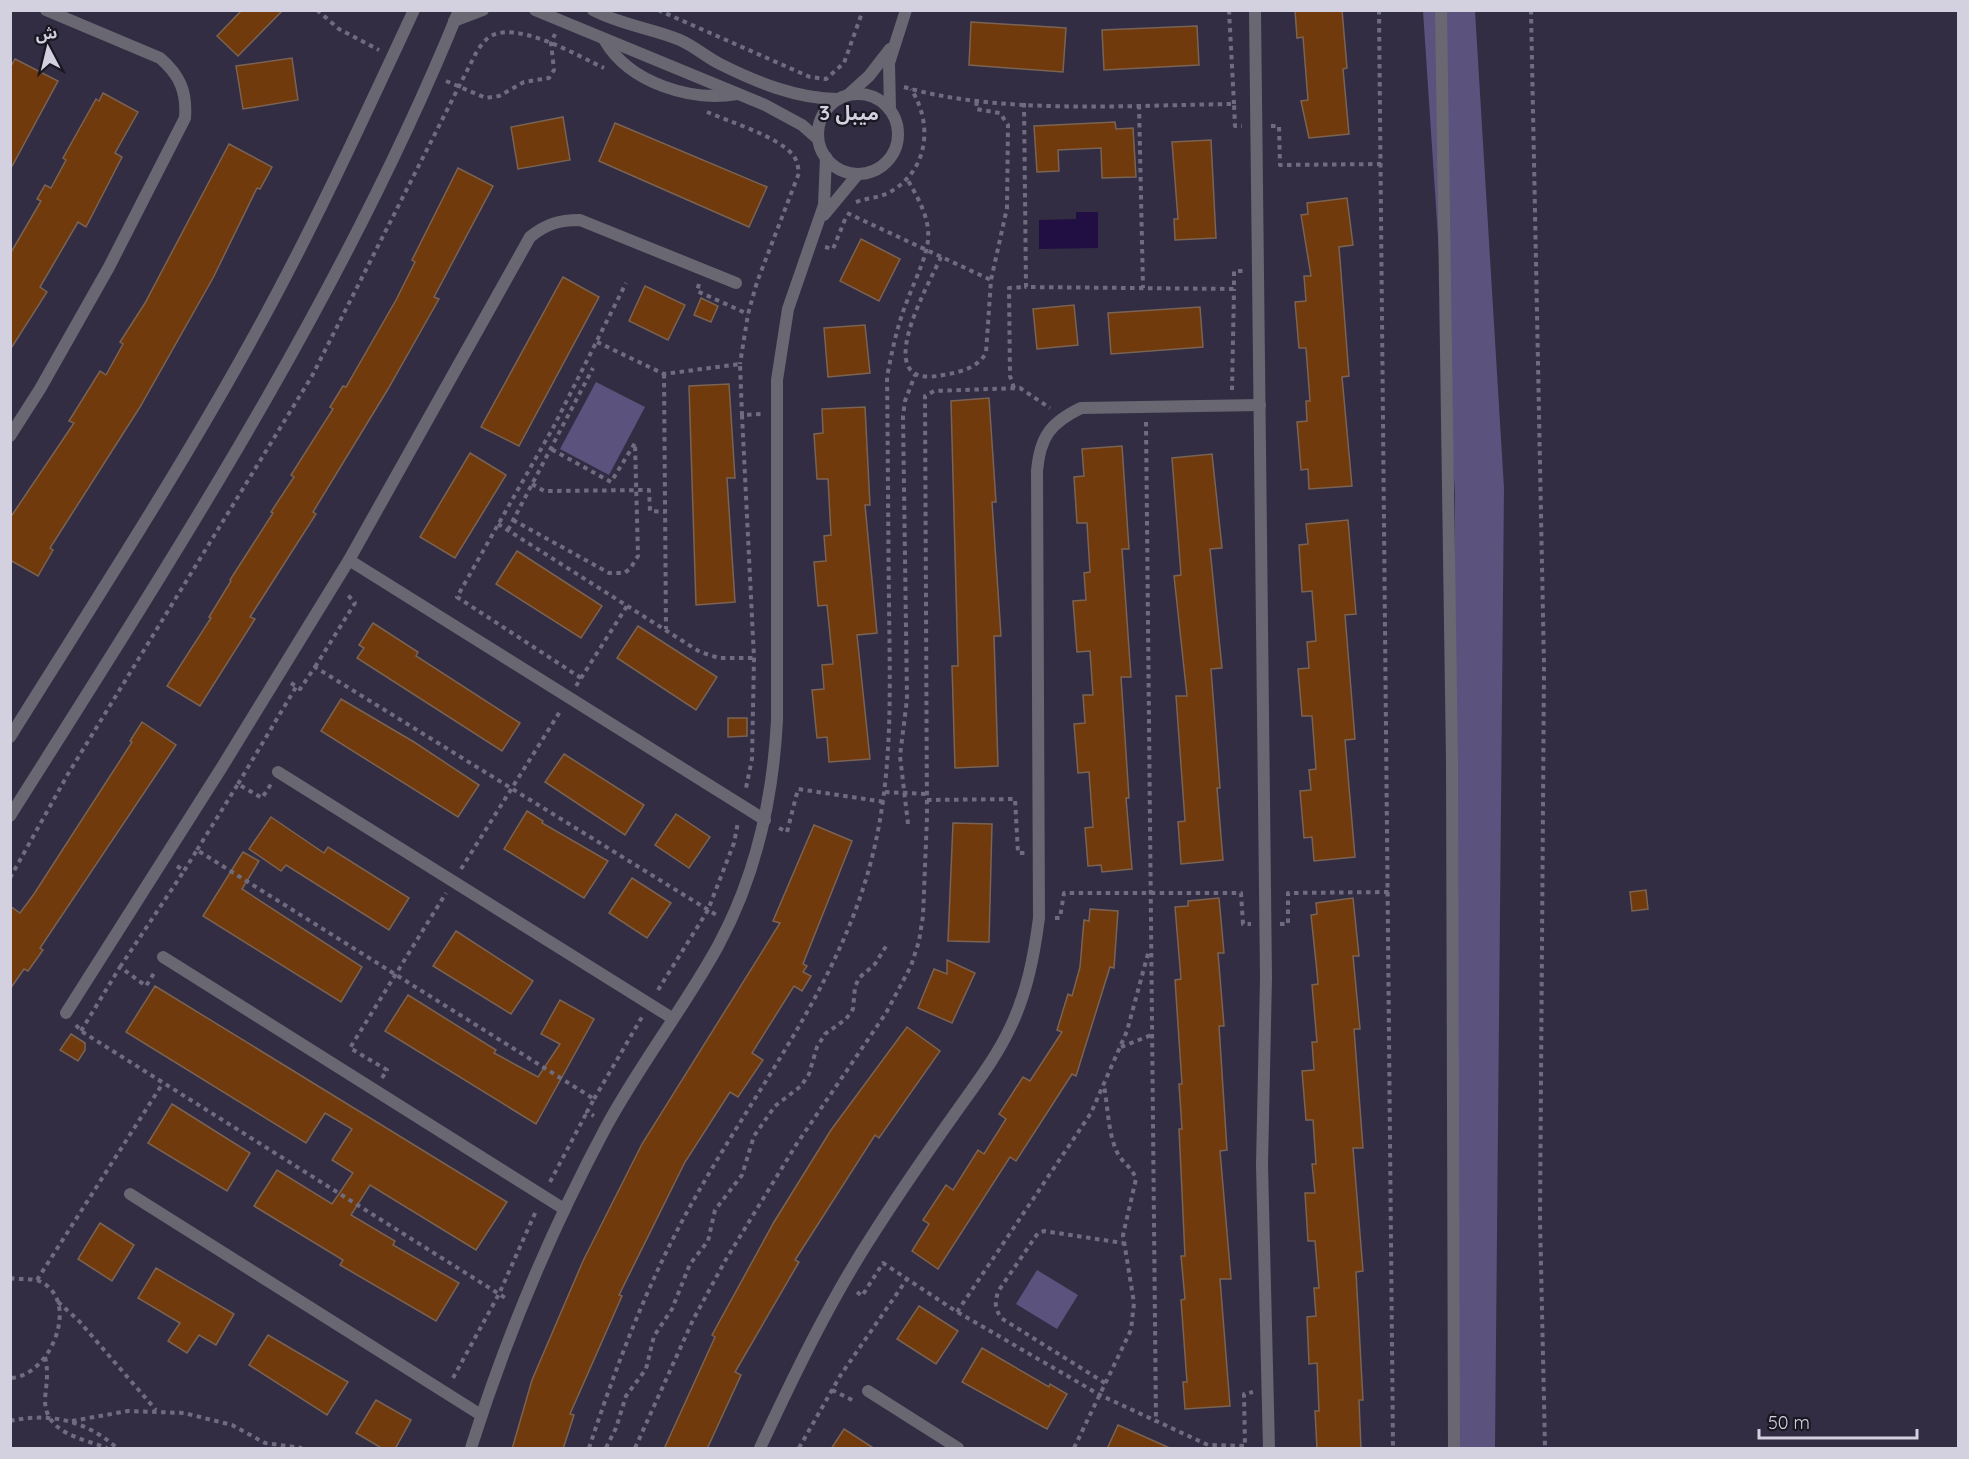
<svg xmlns="http://www.w3.org/2000/svg" width="1969" height="1459" font-family="Quicksand,'Noto Sans Arabic',sans-serif">
<rect width="100%" height="100%" fill="#322d43"/>
<g fill="#5b527d">
<polygon points="1423,11 1475,11 1504,488 1495,1448 1450,1448 1455,494"/>
<polygon points="596,382 645,407 609,475 560,449"/>
<polygon points="1037,1270 1078,1295 1057,1329 1016,1304"/>
</g>
<polygon fill="#210f43" points="1076,212 1098,212 1098,248 1039,249 1039,220 1076,219"/>
<g fill="#703a0c" stroke="#7a6353" stroke-width="1.5">
<polygon points="242,10 283,10 238,56 217,36"/>
<polygon points="1295,10 1342,10 1347,68 1343,69 1349,134 1309,138 1301,101 1308,100 1303,37 1297,38"/>
<polygon points="971,22 1066,28 1063,72 969,65"/>
<polygon points="1197,26 1199,65 1104,70 1102,30"/>
<polygon points="292,58 298,100 243,109 236,66"/>
<polygon points="15,59 58,81 10,170 10,68"/>
<polygon points="103,93 138,112 115,153 122,157 86,227 78,222 40,287 47,292 10,350 10,254 41,201 37,199 45,185 51,188 66,160 63,158 96,99 99,101"/>
<polygon points="563,117 570,160 518,169 511,127"/>
<polygon points="1115,122 1116,129 1133,128 1136,177 1102,178 1101,148 1058,150 1059,171 1037,172 1034,126"/>
<polygon points="615,123 767,187 749,227 599,161"/>
<polygon points="1211,140 1216,238 1175,240 1174,219 1178,219 1172,142"/>
<polygon points="229,144 272,167 260,189 257,188 213,278 140,407 50,548 53,550 38,576 10,560 10,518 74,423 69,421 100,371 106,375 123,344 120,342 145,303"/>
<polygon points="458,168 493,186 434,297 439,299 388,389 313,512 316,514 250,617 255,619 200,706 167,686 211,618 209,617 231,581 230,580 273,513 271,512 294,477 291,475 333,409 330,407 343,386 346,387 396,300 415,262 412,260"/>
<polygon points="1347,198 1353,245 1339,247 1349,376 1342,377 1352,486 1309,489 1308,469 1301,470 1297,422 1307,421 1306,401 1310,401 1306,348 1299,348 1295,302 1306,301 1304,276 1311,276 1301,215 1308,214 1307,203"/>
<polygon points="861,239 900,259 879,301 840,281"/>
<polygon points="563,277 599,297 519,446 481,427"/>
<polygon points="645,286 685,305 668,340 629,321"/>
<polygon points="701,298 718,306 711,322 694,315"/>
<polygon points="1074,305 1078,345 1037,349 1033,309"/>
<polygon points="1200,307 1203,347 1111,354 1108,313"/>
<polygon points="865,325 870,373 828,377 824,328"/>
<polygon points="729,384 735,478 727,478 735,602 696,605 689,386"/>
<polygon points="989,398 996,502 992,502 1001,636 994,636 998,766 955,768 952,666 958,666 951,401"/>
<polygon points="865,407 870,505 865,505 877,633 857,635 870,759 829,762 827,737 817,738 812,690 824,689 822,665 833,664 827,605 818,606 814,562 826,561 824,536 831,535 828,479 817,479 814,434 823,433 822,409"/>
<polygon points="1122,446 1129,549 1122,549 1131,677 1121,677 1129,798 1126,798 1132,869 1102,872 1101,865 1088,866 1085,828 1093,827 1089,772 1078,773 1074,724 1085,723 1083,695 1093,695 1090,651 1077,652 1073,601 1086,600 1084,573 1090,572 1087,523 1077,523 1074,477 1084,476 1082,449"/>
<polygon points="470,453 506,475 455,558 420,537"/>
<polygon points="1212,454 1222,548 1210,549 1222,668 1211,669 1220,788 1217,788 1223,860 1181,864 1178,822 1185,821 1176,696 1187,696 1174,576 1181,575 1172,458"/>
<polygon points="1348,520 1356,614 1345,615 1355,739 1345,740 1355,857 1314,861 1312,837 1304,838 1300,791 1311,790 1309,770 1316,769 1312,716 1302,716 1298,669 1309,668 1307,642 1316,641 1312,591 1302,592 1299,545 1308,544 1306,524"/>
<polygon points="517,551 602,606 581,638 496,584"/>
<polygon points="373,623 418,652 416,656 520,723 502,751 357,658 364,648 359,645"/>
<polygon points="638,626 717,677 696,710 617,658"/>
<polygon points="341,699 414,742 479,785 458,817 321,731"/>
<polygon points="728,718 747,718 747,736 728,737"/>
<polygon points="142,722 176,745 40,948 43,950 28,971 24,969 10,989 10,906 20,913 34,894 132,742 130,741"/>
<polygon points="564,754 644,805 625,835 545,782"/>
<polygon points="527,811 543,821 542,823 608,861 584,898 504,849"/>
<polygon points="676,814 710,837 689,868 655,845"/>
<polygon points="271,817 324,853 328,847 409,898 389,930 286,865 281,871 249,849"/>
<polygon points="953,823 992,824 989,942 948,941"/>
<polygon points="814,825 852,841 803,964 807,966 803,972 811,976 802,991 794,986 752,1053 763,1060 738,1097 730,1092 685,1162 619,1295 622,1296 570,1414 574,1415 563,1449 512,1449 532,1380 583,1261 642,1144 780,923 773,921"/>
<polygon points="243,852 259,861 242,889 362,967 341,1002 203,916"/>
<polygon points="632,878 671,903 647,938 609,913"/>
<polygon points="1646,890 1648,909 1632,911 1630,892"/>
<polygon points="1219,898 1224,953 1218,953 1224,1026 1219,1026 1227,1150 1220,1151 1231,1279 1220,1279 1230,1406 1185,1409 1183,1382 1187,1382 1181,1300 1185,1299 1181,1256 1185,1256 1179,1129 1182,1129 1179,1084 1182,1084 1175,980 1181,979 1175,907 1188,906 1188,901"/>
<polygon points="1353,898 1359,956 1353,956 1360,1029 1354,1029 1363,1148 1353,1148 1363,1271 1356,1272 1363,1400 1359,1400 1361,1449 1317,1449 1315,1411 1319,1411 1317,1363 1309,1364 1307,1317 1316,1316 1314,1288 1319,1288 1315,1241 1308,1241 1305,1193 1315,1193 1312,1164 1316,1164 1313,1120 1306,1120 1302,1071 1314,1070 1312,1042 1317,1042 1312,985 1318,984 1317,972 1311,915 1317,914 1316,903"/>
<polygon points="1090,909 1118,911 1114,968 1110,967 1076,1076 1072,1074 1016,1161 1010,1157 938,1269 912,1251 929,1224 923,1220 946,1185 953,1190 978,1150 984,1154 1006,1119 999,1114 1023,1077 1030,1081 1062,1032 1057,1030 1068,994 1072,996 1080,967 1084,920 1089,921"/>
<polygon points="456,931 533,981 511,1014 433,966"/>
<polygon points="947,960 975,973 952,1023 918,1008 934,969 947,974"/>
<polygon points="155,986 507,1202 476,1250 370,1185 351,1215 395,1241 393,1245 459,1283 436,1321 340,1265 343,1260 254,1206 277,1170 332,1204 353,1173 332,1160 352,1129 325,1113 306,1143 126,1032"/>
<polygon points="408,995 496,1050 494,1053 538,1077 560,1044 541,1034 560,1000 594,1019 536,1124 385,1031"/>
<polygon points="907,1027 940,1051 879,1138 875,1135 795,1260 799,1262 735,1372 741,1375 707,1449 664,1449 715,1337 712,1335 774,1222 831,1130"/>
<polygon points="71,1034 85,1043 85,1050 78,1061 60,1050"/>
<polygon points="172,1104 250,1153 227,1191 148,1143"/>
<polygon points="100,1223 134,1245 112,1281 78,1259"/>
<polygon points="156,1268 234,1314 216,1345 199,1335 187,1353 168,1341 180,1323 138,1298"/>
<polygon points="919,1306 958,1331 936,1364 897,1339"/>
<polygon points="268,1335 348,1382 327,1415 249,1365"/>
<polygon points="982,1348 1049,1387 1050,1384 1067,1394 1047,1429 962,1382"/>
<polygon points="376,1400 411,1420 395,1449 383,1449 356,1433"/>
<polygon points="1118,1425 1172,1449 1107,1449"/>
<polygon points="844,1429 875,1449 831,1449"/>
</g>
<g fill="none" stroke-linecap="round" stroke-linejoin="round">
<g stroke="#706c7f" stroke-width="4" stroke-dasharray="4.5 4.5" stroke-linecap="butt">
<polyline points="317,10 339,29 379,50"/>
<polyline points="658,10 810,77 826,79 844,63 863,10"/>
<polyline points="1229,10 1234,104"/>
<polyline points="1379,10 1393,1448"/>
<polyline points="1531,10 1544,666 1540,1219 1545,1448"/>
<polyline points="446,81 486,98 499,96 524,82 549,78 554,70 551,43 555,34"/>
<path d="M 904,87 C 1000,115 1133,105 1234,104 L 1235,126 L 1242,126"/>
<polyline points="1024,103 1026,287 1234,289 1234,271 1243,271"/>
<polyline points="1139,105 1143,288"/>
<path d="M 707,112 C 730,122 777,136 793,155 C 797,160 798,166 799,173 L 757,282 L 748,314 L 740,364"/>
<polyline points="1271,126 1279,126 1280,165 1381,164"/>
<path d="M 856,202 C 867,198 878,198 888,193 C 928,172 934,125 911,89"/>
<polyline points="847,213 991,280"/>
<polyline points="825,247 833,249 846,217"/>
<path d="M 941,257 C 928,286 867,391 943,375 C 961,372 977,368 986,353 L 991,280 L 1007,208 L 1008,125 L 1000,113 L 976,109 L 977,99"/>
<polyline points="699,284 697,291 748,314"/>
<polyline points="597,342 664,374 740,364 742,415 761,414"/>
<polyline points="664,374 666,629"/>
<polyline points="1014,388 1010,376 1009,288 1026,287"/>
<polyline points="1232,390 1234,289"/>
<polyline points="742,415 754,658 752,759 746,788"/>
<polyline points="1146,422 1156,1423"/>
<polyline points="532,484 544,491 649,490 650,511 665,512"/>
<polyline points="513,520 609,573 624,573 630,569 638,556 635,443 611,482 551,449"/>
<polyline points="498,524 700,652 719,658 755,658"/>
<polyline points="508,530 593,368"/>
<polyline points="315,667 355,603 346,593"/>
<polyline points="581,678 457,597 554,426 626,283"/>
<polyline points="291,683 300,689 315,667 718,916"/>
<polyline points="576,686 627,606"/>
<polyline points="238,784 296,687"/>
<polyline points="885,792 927,794"/>
<polyline points="927,800 1015,799 1018,853 1025,853"/>
<polyline points="908,824 900,756 907,699 903,416 905,401 915,375"/>
<polyline points="779,828 787,832 798,789 885,802"/>
<polyline points="197,850 238,784 262,798 271,784"/>
<polyline points="177,866 184,871 197,850 594,1099 587,1112 594,1116"/>
<polyline points="461,869 561,710"/>
<path d="M 10,878 L 68,774 L 312,376 L 476,53 C 479,48 483,42 488,38 C 514,18 578,56 604,68"/>
<polyline points="1055,918 1060,918 1064,893 1241,893 1243,924 1251,924"/>
<polyline points="1280,924 1288,924 1288,893 1389,892"/>
<polyline points="120,967 184,871"/>
<polyline points="658,990 708,910 734,843 738,822"/>
<polyline points="76,1025 81,1031 507,1299"/>
<polyline points="81,1031 120,967 146,986 156,970"/>
<polyline points="1121,1047 1154,1034"/>
<polyline points="382,1078 387,1070 350,1048 446,893"/>
<polyline points="594,1099 642,1017"/>
<polyline points="550,1182 587,1112"/>
<path d="M 10,1278 C 19,1280 31,1278 39,1281 C 82,1299 51,1377 10,1378"/>
<polyline points="37,1280 163,1083"/>
<polyline points="857,1292 862,1296 883,1263 954,1310 1100,1395 1208,1445 1245,1446 1244,1394 1253,1392"/>
<polyline points="58,1302 79,1321 156,1410"/>
<polyline points="957,1312 1091,1113 1127,1031 1149,950"/>
<path d="M 45,1357 C 49,1374 46,1384 45,1400 C 45,1433 81,1438 107,1448"/>
<polyline points="453,1378 499,1294 536,1211"/>
<path d="M 1105,1383 L 1001,1318 C 995,1308 994,1302 999,1290 L 1038,1233 L 1044,1231 L 1123,1243"/>
<polyline points="832,1390 856,1402"/>
<path d="M 10,1421 C 50,1412 87,1421 117,1448"/>
<polyline points="72,1421 128,1411 184,1413 232,1425 265,1443 302,1448"/>
<path d="M 589,1448 C 617,1363 651,1274 696,1196 C 750,1100 819,1010 857,906 C 895,803 890,707 889,601 C 888,526 888,452 887,377 C 892,351 897,326 907,301 C 929,245 941,235 907,179"/>
<polyline points="606,1448 616,1428 626,1396 646,1369 654,1336 672,1309 690,1264 708,1241 715,1210 742,1175 754,1136 775,1106 801,1086 809,1074 817,1047 825,1034 846,1019 853,1009 855,987 859,978 875,964 888,943"/>
<polyline points="635,1448 693,1320 725,1261 796,1145 886,1013 911,966 919,941 923,916 927,817 925,396 934,391 1020,388 1050,408"/>
<polyline points="799,1448 840,1376 907,1279"/>
<path d="M 1074,1448 L 1131,1330 L 1134,1303 L 1123,1235 L 1136,1179 C 1132,1167 1122,1163 1117,1152 C 1108,1133 1108,1107 1104,1086"/>
</g>
<g stroke="#696772" stroke-width="12">
<polyline points="535,10 765,105 802,125 818,139"/>
<path d="M 593,10 C 621,25 651,28 680,40 C 694,46 706,57 720,64 C 756,82 797,99 838,99"/>
<polyline points="1255,10 1266,977 1262,1165 1269,1448"/>
<polyline points="1441,10 1452,760 1454,1448"/>
<polyline points="454,21 483,10"/>
<path d="M 605,41 C 630,83 691,102 737,94"/>
<circle cx="858" cy="134" r="40"/>
<polyline points="848,95 869,76 890,49"/>
<polyline points="890,110 889,63 906,10"/>
<polyline points="824,215 858,174"/>
<path d="M 10,436 L 40,389 L 109,267 L 185,118 C 187,92 180,75 160,58 L 46,10"/>
<polyline points="349,560 765,820"/>
<polyline points="278,772 672,1018"/>
<polyline points="163,957 564,1209"/>
<path d="M 66,1013 L 222,767 L 349,560 L 530,237 C 546,224 559,220 580,220 L 736,283"/>
<polyline points="130,1194 481,1415"/>
<polyline points="868,1391 958,1448"/>
<path d="M 471,1448 C 506,1337 551,1230 606,1127 C 640,1064 684,1008 718,946 C 756,876 773,798 777,720 L 777,380 L 788,309 L 824,205 L 826,157"/>
<path d="M 760,1448 C 795,1373 831,1298 877,1228 C 902,1189 929,1150 956,1112 C 975,1085 996,1058 1010,1028 C 1027,993 1034,956 1039,918 L 1037,471 C 1040,437 1050,423 1081,408 L 1260,405"/>
</g>
<g stroke="#696772" stroke-width="12">
<path d="M 10,737 C 96,599 185,463 262,321 C 317,220 365,115 414,10"/>
<path d="M 10,816 C 174,556 343,296 459,10"/>
</g>
</g>
<g text-anchor="middle" stroke-width="4.5" stroke-linejoin="round" paint-order="stroke">
<g font-size="20" font-weight="bold" fill="#d3d1df" stroke="#191721">
<text x="849" y="120">ميبل 3</text>
</g>
</g>
<rect width="1969" height="1459" fill="none" stroke="#d3d1df" stroke-width="24"/>
<g transform="translate(48 48) rotate(353)" stroke="#191721" stroke-width="4.5" paint-order="stroke">
<path d="M0-4.5L10 22L0 15L-10 22Z" fill="#d3d1df"/>
<text y="-9" font-size="16" font-weight="bold" text-anchor="middle" fill="#d3d1df">ش</text>
</g>
<path d="M1759 1429v9h158v-9" fill="none" stroke="#d3d1df" stroke-width="3"/>
<text x="1768" y="1429" font-size="18" fill="#d3d1df" stroke="#191721" stroke-width="4.5" paint-order="stroke">50 m</text>
</svg>
